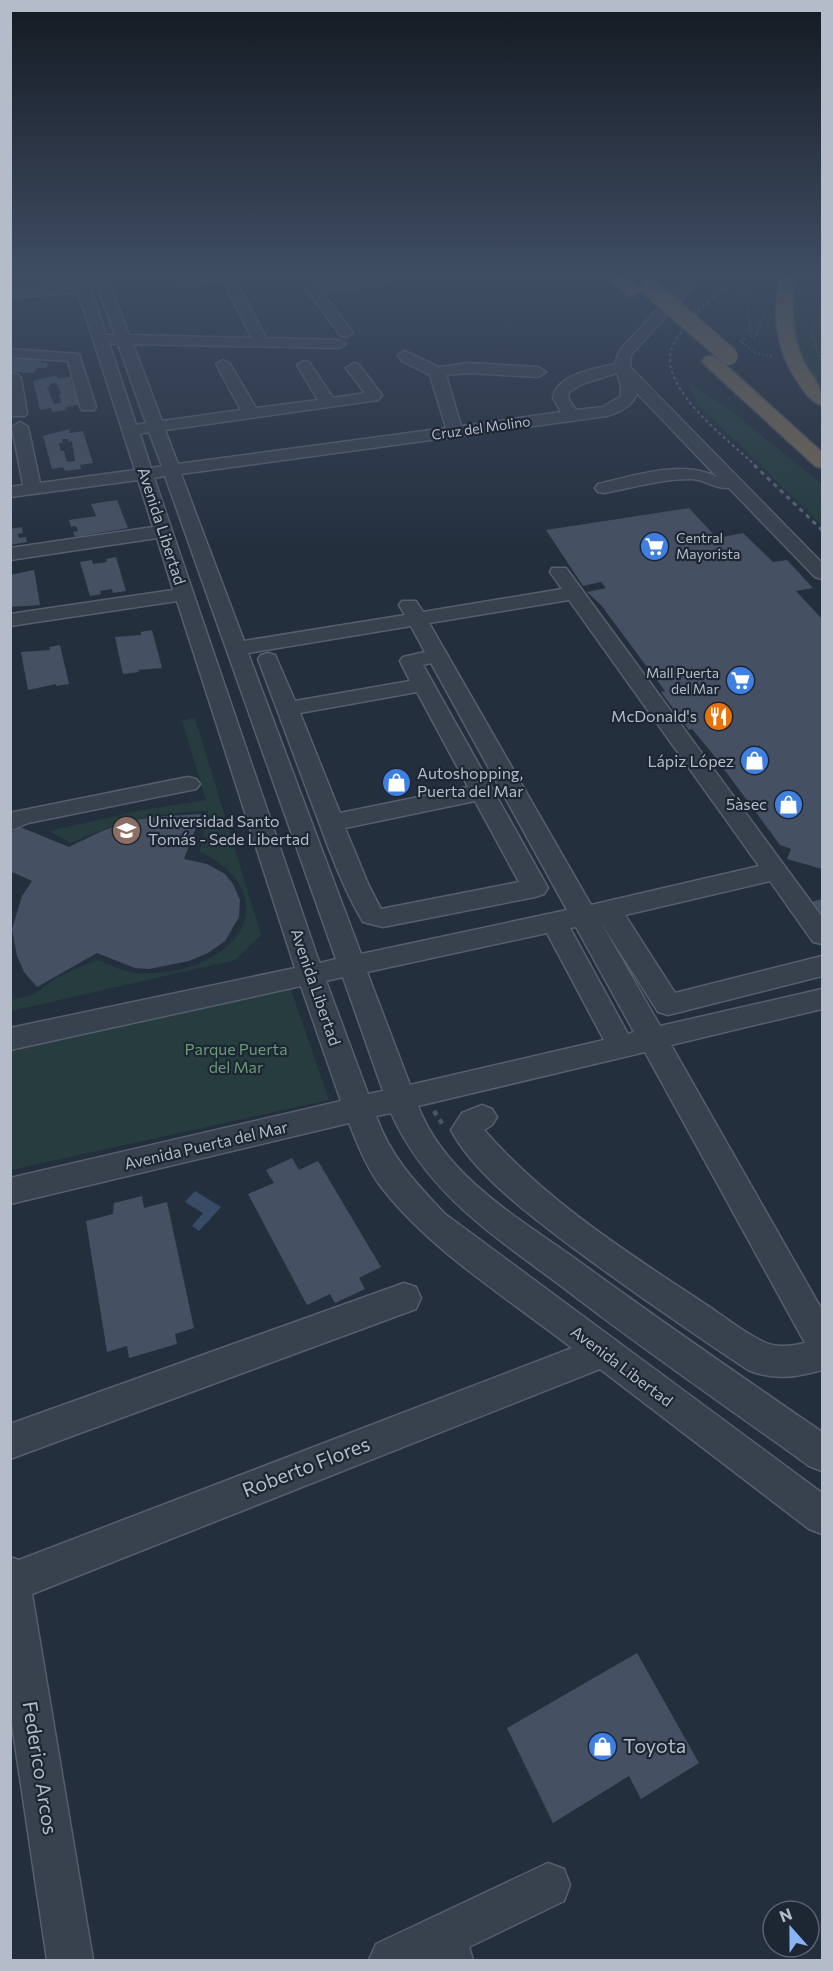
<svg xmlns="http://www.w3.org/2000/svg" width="833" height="1971" font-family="Commissioner,sans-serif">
<rect width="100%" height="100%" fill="#242f3e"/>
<g fill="#263c3f">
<path d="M 796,272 L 822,272 L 822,390 C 811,379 791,349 788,334 C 784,316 792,289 796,272 Z"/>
<polygon points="687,382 726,407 822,484 822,526 696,402"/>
<path d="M 195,718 L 261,935 L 235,960 L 11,1011 L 11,1000 L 33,995 L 56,978 L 96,960 C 109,964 123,972 136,973 C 165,975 201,968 224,949 C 267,914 242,870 200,852 L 208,811 C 159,812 116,822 71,843 L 49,831 L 142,810 L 206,800 L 182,721 Z"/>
<polygon points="289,984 329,1100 11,1170 10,1047"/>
</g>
<polygon fill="#394c67" points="195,1191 221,1207 199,1231 192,1226 203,1213 185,1202"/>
<g fill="#455162" fill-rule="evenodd">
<polygon points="10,358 42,359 40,362 49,363 46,368 37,368 34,373 10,372"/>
<path d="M 57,375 L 57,378 L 70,377 L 78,405 L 66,407 L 67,410 L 52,412 L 51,408 L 40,410 L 33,381 ZM 56,383 L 61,393 L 59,393 L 61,403 L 54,404 L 47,387 L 50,387 L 50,384 Z"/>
<path d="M 69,429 L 70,433 L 83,431 L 93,463 L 80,465 L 81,469 L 65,471 L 63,467 L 52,469 L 43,436 ZM 62,439 L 68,439 L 69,442 L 72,441 L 75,461 L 67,462 L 64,451 L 61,451 L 59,443 L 63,443 Z"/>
<polygon points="117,500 128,528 75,537 73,532 78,531 76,526 71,527 69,520 96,516 91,504"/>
<polygon points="689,508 717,538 743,533 773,562 787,560 813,588 796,591 822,619 822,869 787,859 791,849 780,845 712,753 692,729 689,730 661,692 665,691 650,671 601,605 587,592 606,588 601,582 583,586 546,530"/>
<polygon points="22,527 23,533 18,534 19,538 26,537 27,542 10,545 10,529"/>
<polygon points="116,557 126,591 113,593 112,589 100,591 101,594 90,596 80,562 92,560 93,564 107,562 106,559"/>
<polygon points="34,570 40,605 10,607 10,575"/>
<polygon points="152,630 162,668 138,670 139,672 123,674 115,637 141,635 141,632"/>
<polygon points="60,645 69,684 56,686 56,684 28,690 21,652 50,650 49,647"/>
<polygon points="201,814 184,859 207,864 225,874 233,884 240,900 239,917 225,941 208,953 189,961 149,969 135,968 97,953 37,987 24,972 17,956 12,929 22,896 32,881 10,871 10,834 20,827 69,847 102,831 130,821 155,817"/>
<polygon points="822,899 822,916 811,902"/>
<polygon points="292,1158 299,1170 318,1161 381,1267 359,1278 365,1289 335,1303 330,1294 307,1305 248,1194 274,1183 266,1170"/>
<polygon points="142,1196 144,1208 167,1202 194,1328 175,1334 177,1344 129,1358 127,1346 107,1352 86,1221 113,1214 114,1203"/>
<polygon points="637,1653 699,1763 641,1799 629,1776 553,1823 507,1728"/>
</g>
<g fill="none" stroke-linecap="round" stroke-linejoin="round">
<defs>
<g id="minor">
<path d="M 71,272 L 85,272 L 106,335 L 115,335 L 92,272 L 139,272 L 132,276 L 108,279 L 129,335 L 252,338 L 223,281 L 181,286 L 174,282 C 182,275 226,271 234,277 L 266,338 L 339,340 L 346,344 L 339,348 L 133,344 L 162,421 L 241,410 L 216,364 L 223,360 L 230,364 L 256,408 L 318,400 L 297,365 L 304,361 L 309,362 L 333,398 L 365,393 L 346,368 L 354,363 L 359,365 L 382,395 L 378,400 L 165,430 L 178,464 L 446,428 L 430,375 L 402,361 L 398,355 L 405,351 L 439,367 L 469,363 L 538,367 L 546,372 L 538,377 L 469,373 L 446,375 L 461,426 L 561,412 L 553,398 C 556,374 595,369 615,364 L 619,351 L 692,272 L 706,272 L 631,355 L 630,367 L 822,563 L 822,579 L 815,577 L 729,488 C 715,489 705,480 693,479 C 663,478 633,488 604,493 L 598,492 L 595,488 L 598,484 C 633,476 683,459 717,477 L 637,393 C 633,406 620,412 607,416 L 181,474 L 244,641 L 405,615 L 399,605 L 402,601 L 416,601 L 423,612 L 562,589 L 550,572 L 552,568 L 566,568 L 822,917 L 822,944 L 813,942 L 770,881 L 625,915 L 675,993 L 822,956 L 822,976 L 668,1015 L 658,1012 L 600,921 L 660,1026 L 822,989 L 822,1009 L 671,1045 L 822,1310 L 822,1370 C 797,1377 774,1381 748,1370 C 688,1330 630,1290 572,1247 C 532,1217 474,1174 451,1130 L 462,1113 L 482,1105 L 492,1109 L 497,1117 L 492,1125 L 484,1130 C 544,1199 623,1250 699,1300 C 720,1313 742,1332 764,1342 C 776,1348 793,1346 805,1343 L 645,1052 L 418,1106 C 446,1179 524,1221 584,1265 C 662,1322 742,1377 822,1432 L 822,1471 L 809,1466 C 729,1408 647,1352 569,1292 C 498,1238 429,1197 391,1113 L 376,1116 C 391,1158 416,1183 445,1214 L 822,1493 L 822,1534 L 809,1529 L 600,1369 L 32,1594 L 93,1960 L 47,1960 L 10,1711 L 10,1557 L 19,1560 L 572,1348 C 509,1299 431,1251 382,1188 C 367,1169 358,1145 349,1123 L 10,1204 L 10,1178 L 341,1101 L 301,986 L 10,1050 L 10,1028 L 295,968 L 177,601 L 10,626 L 10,614 L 173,590 L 157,538 L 10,560 L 10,548 L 153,527 L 138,480 L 10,497 L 10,487 L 23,485 L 12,427 L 20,422 L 28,427 L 40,483 L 135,470 L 78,292 L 10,298 L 10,290 L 75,284 ZM 109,343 L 118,344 L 146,423 L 136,425 ZM 617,373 L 621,386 L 621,396 L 603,407 L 576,410 L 568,398 L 569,392 L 582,384 ZM 149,432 L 162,466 L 151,468 L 140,434 ZM 165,476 L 336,959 L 320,963 L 318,959 L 154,478 ZM 569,600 L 759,866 L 591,905 L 429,623 ZM 411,626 L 425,652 L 403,657 L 400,661 L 410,681 L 295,701 L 275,655 L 268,653 L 261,655 L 258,659 C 277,709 295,758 314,809 C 328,846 342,887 363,922 L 383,927 L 535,897 L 544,894 L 548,888 L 423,665 L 431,663 L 567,910 L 361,954 L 248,653 ZM 417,692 L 468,787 L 340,813 L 300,713 ZM 475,801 L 519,882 L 381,909 L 369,886 L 345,828 ZM 576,927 L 634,1032 L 628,1034 L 570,928 ZM 547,933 L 604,1040 L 410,1085 L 367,972 ZM 343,977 L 383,1091 L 368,1094 L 326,981 Z"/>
<polygon points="380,272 394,272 397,277 385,283 322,292 353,333 346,337 341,336 306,289 313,285 382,275"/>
<polygon points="10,349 79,354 96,407 94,410 82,410 80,407 68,361 10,357"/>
<polygon points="10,373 18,375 21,378 27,413 25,416 13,416 11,413"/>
<polygon points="188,777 196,779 200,784 196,789 28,823 10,831 10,813 14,812"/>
<polygon points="404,1283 416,1287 421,1298 416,1309 10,1459 10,1424"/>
<polygon points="548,1863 564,1869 570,1885 564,1901 469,1947 473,1960 369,1960 376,1944"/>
</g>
<g id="highway">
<polygon points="603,272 621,272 641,291 633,296 627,295"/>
<path d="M 780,272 L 796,272 C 792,300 790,328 801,355 C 809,377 822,379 822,405 C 812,403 805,393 799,384 C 774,348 773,314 780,272 Z"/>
<polygon points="711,356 717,357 822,452 822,468 815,466 705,365 702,361 705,357"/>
</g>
</defs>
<use href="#minor" stroke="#565f6c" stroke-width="3"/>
<use href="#highway" stroke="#434c59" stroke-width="3"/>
<g stroke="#44595c" stroke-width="2" stroke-dasharray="2 2" stroke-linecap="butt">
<polyline points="744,272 751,337 756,337 766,310"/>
<polyline points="822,316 811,330 822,364"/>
<polyline points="745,338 740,341 756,353 773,357"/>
</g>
<polyline stroke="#44595c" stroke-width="4.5" stroke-dasharray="5 5" stroke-linecap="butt" points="434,1111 443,1125"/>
<use href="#minor" fill="#38414e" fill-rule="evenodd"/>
<use href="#highway" fill="#746855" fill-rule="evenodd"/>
<path stroke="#5a6575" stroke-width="2" stroke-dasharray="3 3" stroke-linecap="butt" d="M 740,272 C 719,292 683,321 672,348 C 657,388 730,441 756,466"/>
<polyline stroke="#5a6575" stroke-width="3" stroke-dasharray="4.5 4.5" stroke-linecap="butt" points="754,465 822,530"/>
<defs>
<polyline id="highway-bridge" points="649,287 729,356"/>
</defs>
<use href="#highway-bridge" stroke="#434c59" stroke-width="20" stroke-linecap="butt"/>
<polyline stroke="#44595c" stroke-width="2" stroke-dasharray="2 2" stroke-linecap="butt" points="739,272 739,295"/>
<use href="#highway-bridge" stroke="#746855" stroke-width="18"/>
</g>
<linearGradient id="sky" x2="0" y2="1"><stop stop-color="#141a22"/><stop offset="0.5" stop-color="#3f4d63"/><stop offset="1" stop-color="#3f4d63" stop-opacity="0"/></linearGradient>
<rect width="833" height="548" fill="url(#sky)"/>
<defs>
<symbol id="supermarket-disc" viewBox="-11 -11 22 22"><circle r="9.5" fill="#3f7fe0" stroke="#1d2633"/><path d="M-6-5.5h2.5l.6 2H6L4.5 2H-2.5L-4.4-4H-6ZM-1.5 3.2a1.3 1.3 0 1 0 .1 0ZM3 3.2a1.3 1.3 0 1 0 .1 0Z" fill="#fff"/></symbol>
<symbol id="restaurant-disc" viewBox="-11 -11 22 22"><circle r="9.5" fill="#e8710a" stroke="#1d2633"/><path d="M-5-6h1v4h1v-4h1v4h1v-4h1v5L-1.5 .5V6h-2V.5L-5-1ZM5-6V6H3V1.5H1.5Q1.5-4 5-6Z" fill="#fff"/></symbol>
<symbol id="shop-disc" viewBox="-11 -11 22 22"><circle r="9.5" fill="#3f7fe0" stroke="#1d2633"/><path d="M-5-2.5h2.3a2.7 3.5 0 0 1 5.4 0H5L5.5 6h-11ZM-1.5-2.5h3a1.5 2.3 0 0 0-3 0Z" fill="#fff"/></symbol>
<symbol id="university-disc" viewBox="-11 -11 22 22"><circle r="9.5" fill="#8d6e63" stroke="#1d2633"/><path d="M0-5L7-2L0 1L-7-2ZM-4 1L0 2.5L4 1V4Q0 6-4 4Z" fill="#fff"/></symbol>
</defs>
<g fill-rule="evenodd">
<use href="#supermarket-disc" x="638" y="530" width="33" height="33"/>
<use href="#supermarket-disc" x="724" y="664" width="33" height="33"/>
<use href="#restaurant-disc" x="702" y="700" width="33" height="33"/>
<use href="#shop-disc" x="738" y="744" width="33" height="33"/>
<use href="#shop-disc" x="380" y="766" width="33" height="33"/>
<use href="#shop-disc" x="772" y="788" width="33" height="33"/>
<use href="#university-disc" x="110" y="814" width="33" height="33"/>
<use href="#shop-disc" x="586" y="1730" width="33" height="33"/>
</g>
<g text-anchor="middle" stroke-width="4.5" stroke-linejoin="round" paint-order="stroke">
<g font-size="14" fill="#b4bcc9" stroke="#1d2633">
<text transform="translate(481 428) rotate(-8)" y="5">Cruz del Molino</text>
</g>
<g font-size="14" fill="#b4bcc9" stroke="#1d2633" text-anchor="start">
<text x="676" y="543">Central<tspan x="676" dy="16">Mayorista</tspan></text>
<text x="719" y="678" text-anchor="end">Mall Puerta<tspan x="719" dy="16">del Mar</tspan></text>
</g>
<g font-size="16" fill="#b4bcc9" stroke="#1d2633">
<text transform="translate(162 526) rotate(72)" y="6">Avenida Libertad</text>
<text transform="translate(316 987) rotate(71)" y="6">Avenida Libertad</text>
<text transform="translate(206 1145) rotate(-13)" y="6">Avenida Puerta del Mar</text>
<text transform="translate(622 1366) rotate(37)" y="6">Avenida Libertad</text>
</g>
<g font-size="16" fill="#b4bcc9" stroke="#1d2633" text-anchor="end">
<text x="697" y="722">McDonald's</text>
<text x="734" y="767">Lápiz López</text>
<text x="417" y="779" text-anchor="start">Autoshopping,<tspan x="417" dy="18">Puerta del Mar</tspan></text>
<text x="767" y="810">5àsec</text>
<text x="148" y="827" text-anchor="start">Universidad Santo<tspan x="148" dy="18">Tomás - Sede Libertad</tspan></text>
</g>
<g font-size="16" fill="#6b9a76" stroke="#1d2633">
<text x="236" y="1055">Parque Puerta<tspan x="236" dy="18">del Mar</tspan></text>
</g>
<g font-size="20" fill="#b4bcc9" stroke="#1d2633">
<text transform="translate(306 1467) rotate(-21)" y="7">Roberto Flores</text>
<text transform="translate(40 1768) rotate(81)" y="7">Federico Arcos</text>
</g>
<g font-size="20" fill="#b4bcc9" stroke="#1d2633" text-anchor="start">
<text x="623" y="1753">Toyota</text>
</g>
</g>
<rect width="833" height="1971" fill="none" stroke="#b4bcc9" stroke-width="24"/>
<g transform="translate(791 1929) rotate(339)"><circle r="28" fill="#1d2633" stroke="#59626f" stroke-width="1.5"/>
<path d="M0-4.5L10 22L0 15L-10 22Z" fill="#8ab4f8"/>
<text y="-9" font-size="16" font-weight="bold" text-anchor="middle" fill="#b4bcc9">N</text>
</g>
</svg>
